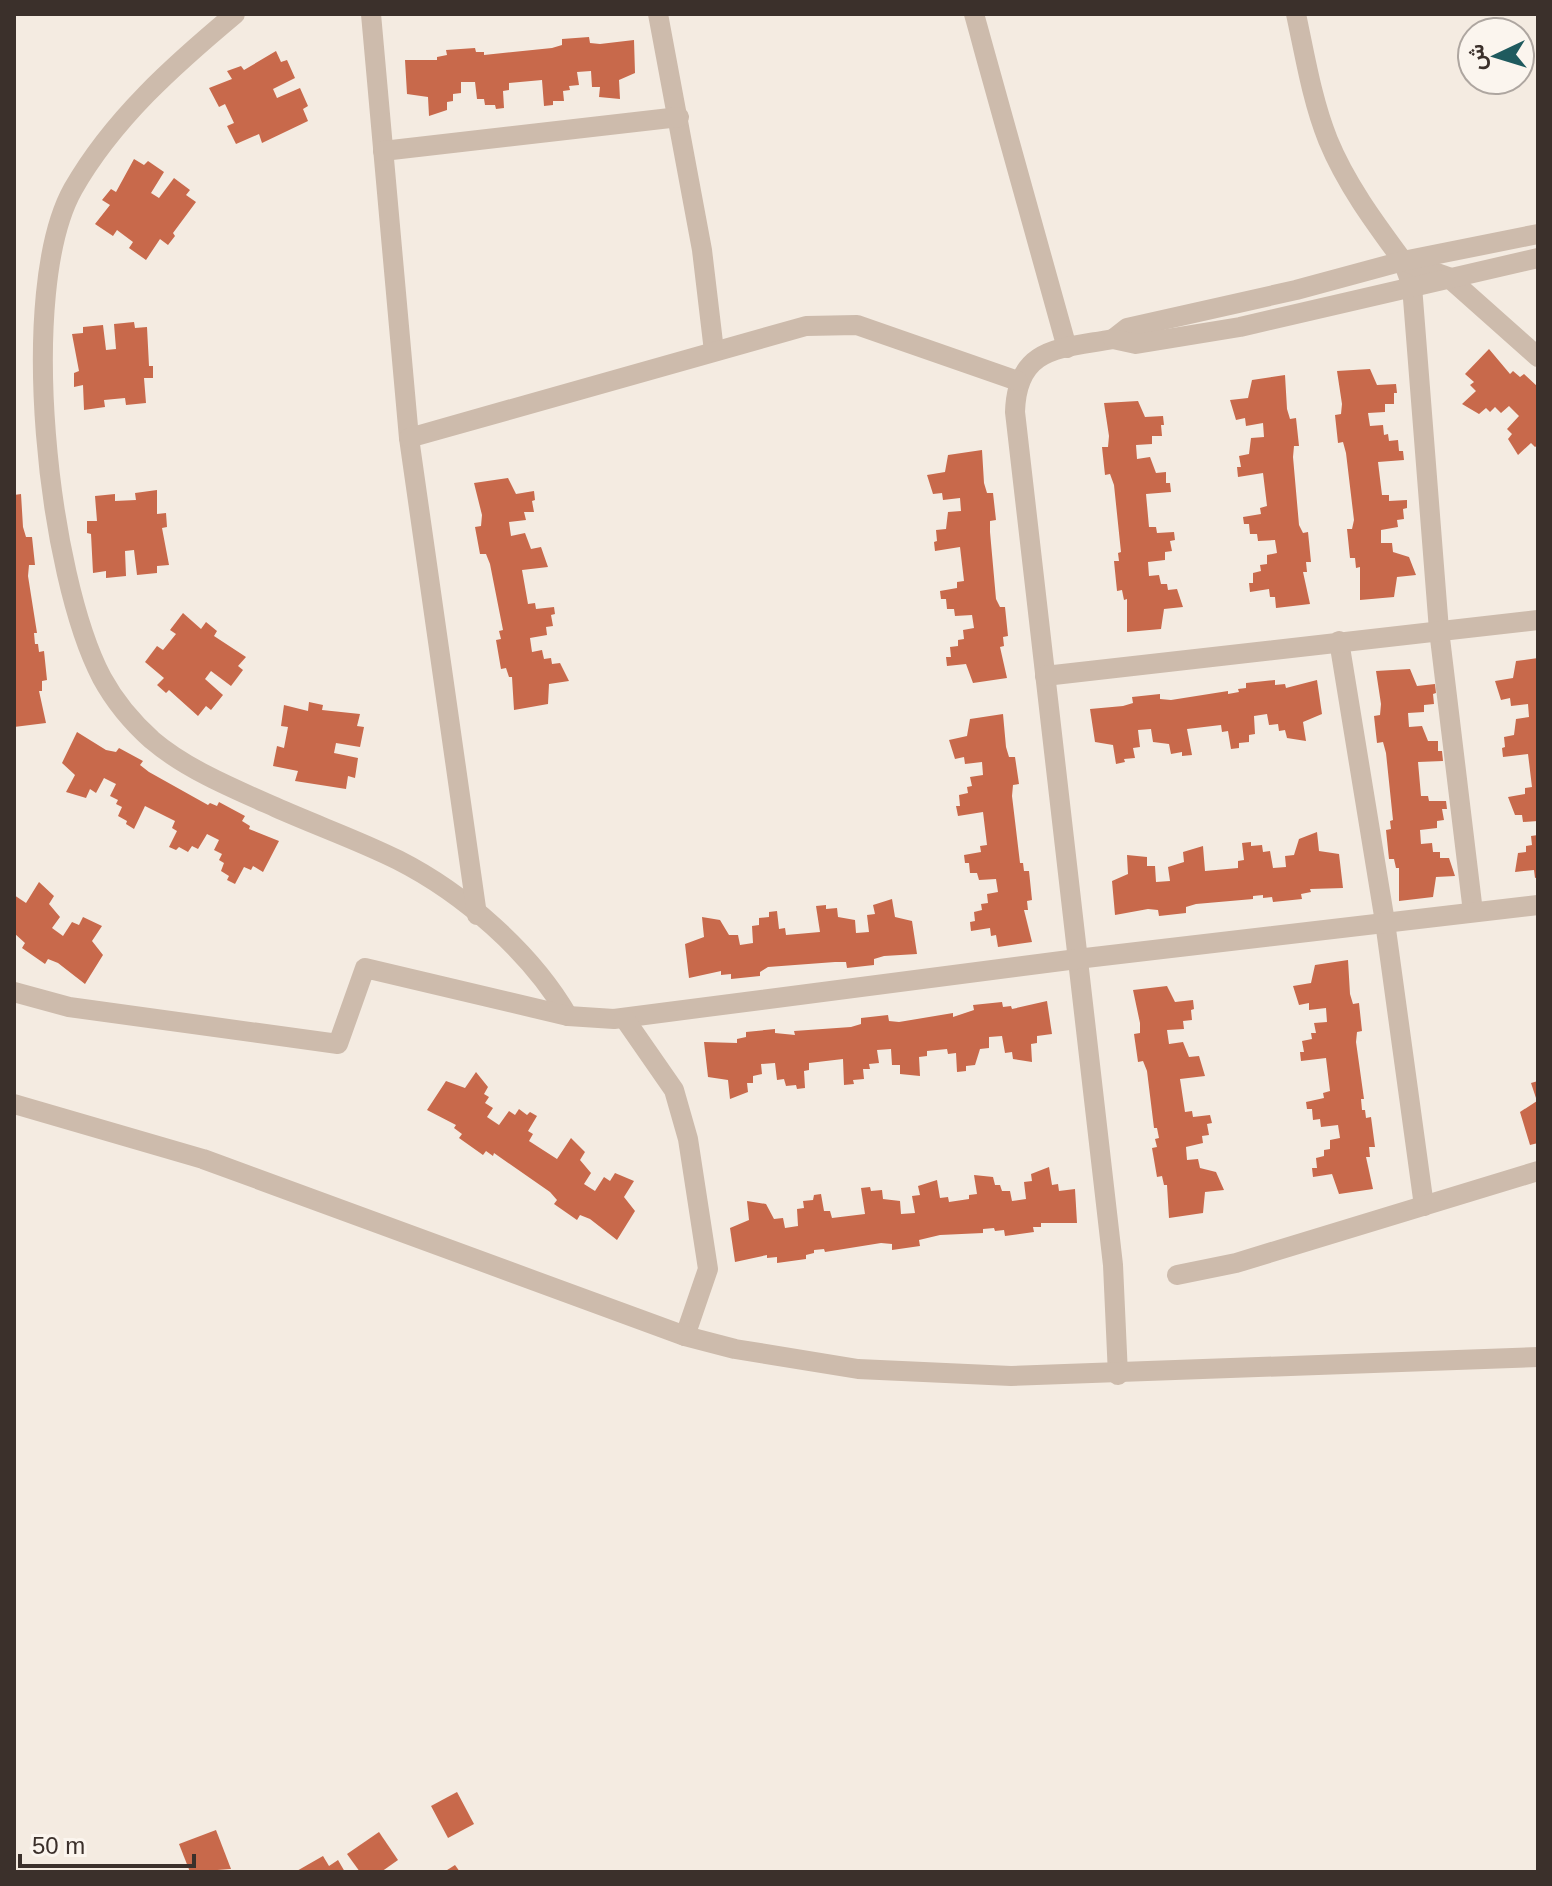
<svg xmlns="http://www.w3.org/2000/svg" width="1552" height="1886" font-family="Helvetica,Vazirmatn,sans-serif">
<rect width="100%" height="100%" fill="#f4ebe1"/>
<g fill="#c8694b">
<polygon points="589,37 590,43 600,44 634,40 635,73 619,80 620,99 599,97 600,87 592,87 591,71 577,72 579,85 569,86 570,90 563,91 564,101 553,101 553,105 544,106 542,80 509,83 509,90 503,91 504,108 496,109 495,105 485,105 484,99 477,99 475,82 461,82 461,93 453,94 453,101 447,102 447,110 429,116 428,97 407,94 405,60 437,60 437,57 447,55 446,50 475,48 476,52 484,52 484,55 552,48 562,45 562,39"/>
<polygon points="276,51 281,62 287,60 295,78 273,89 277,98 300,88 308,106 303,109 308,121 262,143 259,134 236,144 227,126 234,123 225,104 219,107 209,88 232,79 227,71 241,66 244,70"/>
<polygon points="134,159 144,165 148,161 164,172 151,193 159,198 174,178 190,190 186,195 196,202 173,233 175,236 168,245 160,239 146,260 129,248 133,242 117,230 113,236 95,224 110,205 102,200 111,189 116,192"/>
<polygon points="134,322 135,328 147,327 149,366 153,366 153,378 144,378 146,403 126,405 125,398 104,400 105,407 84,410 83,385 74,387 74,373 79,371 72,334 83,333 83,327 103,325 106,350 116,349 114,324"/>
<polygon points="1489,349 1510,374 1513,371 1520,377 1524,374 1538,387 1538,445 1535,447 1531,443 1518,455 1508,439 1512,434 1507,429 1519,416 1509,406 1501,413 1495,407 1490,412 1486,408 1479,414 1462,404 1476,391 1470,385 1474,382 1465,374"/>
<polygon points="1370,369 1377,385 1396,384 1397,393 1394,393 1394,404 1385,404 1385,412 1368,413 1370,426 1383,425 1384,435 1388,434 1389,441 1398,440 1399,451 1403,451 1404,460 1378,462 1382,495 1389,495 1389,501 1407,500 1407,508 1403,509 1404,519 1397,520 1398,527 1381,530 1381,543 1392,543 1393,552 1409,557 1416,575 1397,577 1394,597 1360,600 1360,567 1356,568 1355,558 1350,558 1347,529 1352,529 1354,520 1346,453 1343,442 1338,443 1335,415 1341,414 1342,404 1337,371"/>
<polygon points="1285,375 1287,409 1290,419 1296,418 1299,446 1294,446 1293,457 1299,525 1303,533 1308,532 1311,562 1306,562 1307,572 1303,572 1310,604 1276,608 1275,597 1270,597 1269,589 1250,592 1249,583 1253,583 1253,573 1261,571 1260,565 1267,564 1267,555 1277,553 1275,540 1258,541 1257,534 1250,534 1249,524 1244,524 1243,517 1261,514 1260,508 1267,506 1263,473 1238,477 1237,467 1241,467 1239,456 1249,454 1251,438 1264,437 1263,423 1246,426 1245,418 1236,420 1230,400 1248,398 1252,380"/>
<polygon points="1138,401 1145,417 1163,416 1164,425 1161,425 1162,436 1152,436 1152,444 1136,445 1137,459 1150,457 1156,473 1166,472 1166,483 1170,483 1171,492 1146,494 1149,527 1156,527 1157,533 1174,532 1175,540 1170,541 1172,551 1165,552 1165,560 1148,562 1149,576 1159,575 1161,584 1167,584 1168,590 1177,589 1183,607 1164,609 1161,629 1127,632 1127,599 1124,600 1122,590 1117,591 1114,561 1119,561 1118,553 1121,552 1114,485 1110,474 1105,475 1102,447 1108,447 1109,436 1104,403"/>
<polygon points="982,450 984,483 987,493 993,493 996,520 990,521 990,532 996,599 1000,607 1005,607 1008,636 1003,637 1004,646 1000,647 1007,678 973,683 966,664 947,666 946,657 951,657 950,647 958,646 958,640 964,639 963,630 974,628 972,615 955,616 954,609 947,609 946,599 941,599 940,591 957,588 957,582 964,581 960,547 935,551 934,542 937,541 936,530 946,529 948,512 961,511 960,498 943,500 942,493 933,494 927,475 945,472 948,455"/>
<polygon points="508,478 516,494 534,491 535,500 532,501 534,512 524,512 526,520 509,522 511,536 525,533 531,549 541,547 548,567 522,570 528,604 535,603 536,609 554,607 555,614 551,615 553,626 546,627 547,635 530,638 532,652 542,650 544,659 551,658 552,664 560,663 569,681 549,684 548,704 514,710 512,677 509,677 506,668 501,669 496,640 501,639 499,631 503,630 490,564 486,554 480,554 475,527 481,526 482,515 474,483"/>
<polygon points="157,490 157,514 166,513 167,527 162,528 169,565 157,566 157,573 137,575 134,550 125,551 126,576 106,578 106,571 93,573 91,534 87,533 87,521 97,521 95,496 115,494 115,501 136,500 135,493"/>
<polygon points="21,494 23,527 26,537 32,537 35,565 29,565 28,576 37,633 34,633 35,644 38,644 39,652 44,651 47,680 42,681 42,691 39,691 46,723 14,727 14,495"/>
<polygon points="183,613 201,629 206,622 217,631 214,636 246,657 238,666 243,670 231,686 211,671 205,679 223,695 211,710 206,706 198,716 169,690 166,693 157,685 164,678 145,662 157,646 163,650 176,634 170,630"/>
<polygon points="1538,658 1538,821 1523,822 1522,815 1515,815 1508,797 1525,794 1525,788 1532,787 1528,754 1503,757 1502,748 1505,747 1504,737 1514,735 1516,719 1529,717 1528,704 1511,706 1510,698 1501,700 1495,681 1513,678 1516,661"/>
<polygon points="1410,669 1417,686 1435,684 1436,693 1433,694 1434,704 1424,705 1424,712 1408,713 1409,727 1422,726 1428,741 1438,741 1438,751 1442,751 1443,761 1418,762 1421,796 1428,796 1429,801 1446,801 1447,809 1442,809 1444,820 1437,821 1437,828 1420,830 1421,844 1432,843 1433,852 1440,852 1440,858 1449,858 1455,876 1436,877 1433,897 1399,901 1399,868 1396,868 1394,859 1389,859 1386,830 1391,829 1390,821 1393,820 1386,753 1383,742 1377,743 1374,716 1380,715 1381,704 1376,671"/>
<polygon points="1275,680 1275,685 1285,684 1286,688 1317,680 1322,714 1303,722 1306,741 1287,738 1285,730 1279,731 1278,724 1269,725 1267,714 1254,716 1255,734 1249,735 1249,742 1239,743 1239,748 1231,749 1228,731 1222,732 1221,725 1187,729 1192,755 1182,756 1182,752 1171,754 1169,744 1153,742 1151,729 1138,730 1140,747 1133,748 1135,758 1124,759 1125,762 1116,764 1113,745 1095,742 1090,709 1123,706 1133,703 1132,697 1160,694 1160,699 1171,700 1228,691 1228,694 1239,692 1238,689 1246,688 1246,683"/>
<polygon points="309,702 323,705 322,710 360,714 357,726 364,727 360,747 336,743 334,753 358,758 355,778 348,776 346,789 295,781 298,771 273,766 277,746 284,748 288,727 281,726 284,705 308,711"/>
<polygon points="1003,714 1006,747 1009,757 1015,757 1019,784 1013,785 1012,796 1020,863 1023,863 1024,871 1029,871 1032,900 1027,901 1028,910 1024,910 1032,942 998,947 996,935 991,936 990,928 971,931 970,922 975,921 974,912 982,910 981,904 988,903 987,894 998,892 996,879 979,880 977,873 970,873 969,863 965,863 964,855 981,852 980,846 987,845 983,812 958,816 956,806 960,806 959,795 968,793 967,787 972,786 970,777 983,775 982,762 965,764 964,757 955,759 949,740 967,736 970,719"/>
<polygon points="77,732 106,750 116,752 119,748 143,761 140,765 149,772 208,805 210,803 217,806 219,802 245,816 242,821 250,826 249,829 279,841 263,872 253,866 251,870 244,867 235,884 227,880 229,876 221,871 224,863 219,860 222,854 214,850 219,840 207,834 198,849 192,846 188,852 179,847 176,850 169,847 177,831 172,828 175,821 145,806 134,829 126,824 127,821 118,816 122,807 116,804 118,800 110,796 116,784 104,778 96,793 90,789 86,798 66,792 75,775 62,763"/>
<polygon points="1317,832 1319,851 1339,854 1343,888 1310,889 1311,892 1301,894 1302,899 1273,902 1272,897 1263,898 1263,895 1253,896 1253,899 1196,904 1186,907 1186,913 1159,916 1158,910 1148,909 1115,915 1112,881 1128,874 1127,855 1147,857 1147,866 1155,866 1156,882 1170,881 1168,867 1184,862 1183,852 1203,846 1205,871 1238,868 1238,861 1244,860 1242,843 1251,842 1251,846 1262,845 1263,852 1270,851 1273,868 1286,867 1285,856 1294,855 1299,839"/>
<polygon points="1538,835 1538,877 1535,878 1534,870 1515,872 1518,853 1526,852 1526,846 1532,845 1531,836"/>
<polygon points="39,882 54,896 49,904 60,917 52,928 63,936 72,922 79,925 83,917 102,926 92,941 103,955 85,984 58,963 48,959 45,964 22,948 25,943 14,933 14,895 26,903"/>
<polygon points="892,899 895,917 912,921 917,954 884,956 874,959 874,965 847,968 846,962 835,962 768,967 760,972 760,976 731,979 731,974 721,975 721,971 689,978 685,944 704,937 702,917 720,920 729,935 738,935 740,945 753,943 752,926 759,925 759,918 769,917 769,912 777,911 779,929 785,928 786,935 820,932 816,906 826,905 826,909 837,908 838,917 855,920 856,933 869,932 867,915 875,914 873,905"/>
<polygon points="1348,960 1350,994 1353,1004 1359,1003 1362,1031 1357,1032 1356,1042 1364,1099 1361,1099 1362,1110 1365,1110 1366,1118 1371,1117 1375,1147 1369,1147 1370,1157 1366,1157 1373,1189 1339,1194 1332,1174 1313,1177 1312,1168 1317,1168 1316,1158 1324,1156 1324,1150 1330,1149 1330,1140 1340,1138 1338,1125 1321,1127 1320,1119 1313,1120 1312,1109 1307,1109 1306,1102 1324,1098 1323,1093 1330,1091 1326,1058 1301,1061 1300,1052 1304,1052 1302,1041 1312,1039 1311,1033 1316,1033 1314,1023 1327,1022 1326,1008 1309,1010 1309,1003 1299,1005 1293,986 1311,983 1315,965"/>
<polygon points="1167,986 1175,1002 1193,1000 1194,1009 1191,1010 1192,1020 1183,1021 1184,1029 1167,1030 1169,1044 1183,1042 1189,1057 1199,1056 1205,1076 1180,1079 1185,1112 1192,1111 1193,1117 1210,1115 1212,1123 1207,1124 1209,1135 1202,1136 1203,1143 1186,1147 1187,1160 1198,1159 1200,1168 1216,1172 1224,1190 1205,1192 1203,1213 1169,1218 1167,1185 1164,1185 1162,1176 1157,1177 1152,1148 1157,1147 1155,1139 1159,1138 1157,1128 1154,1128 1147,1071 1143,1061 1138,1062 1134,1034 1140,1033 1140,1023 1133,990"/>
<polygon points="1047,1001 1052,1034 1037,1036 1037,1043 1031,1044 1032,1062 1013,1059 1012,1052 1005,1053 1002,1036 989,1037 989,1048 980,1049 975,1065 966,1066 966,1071 957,1072 956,1053 948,1054 947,1049 927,1051 927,1056 919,1057 920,1076 900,1074 900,1065 892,1065 891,1049 877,1050 879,1063 869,1064 870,1069 863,1069 864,1079 853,1080 854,1084 844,1085 843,1059 809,1063 809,1070 804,1071 805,1088 797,1089 796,1085 786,1086 784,1079 777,1080 775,1063 761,1064 762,1074 753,1076 753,1083 747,1083 748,1092 730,1099 728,1080 708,1077 704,1042 737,1043 737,1039 746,1037 746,1032 775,1029 775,1033 795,1035 794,1031 851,1027 861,1024 861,1018 888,1015 889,1021 899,1022 953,1013 953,1017 974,1010 973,1005 1002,1002 1003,1007 1011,1006 1012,1009"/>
<polygon points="476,1072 488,1087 484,1094 489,1097 485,1103 493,1108 487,1117 499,1125 509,1111 515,1115 519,1109 527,1115 530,1112 537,1116 528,1131 533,1134 529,1141 557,1159 571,1138 585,1152 580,1160 591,1173 584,1184 595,1191 604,1177 610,1181 615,1173 634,1181 624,1197 635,1211 617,1240 590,1219 580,1215 577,1220 554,1204 557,1200 550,1192 494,1153 493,1156 486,1151 483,1155 459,1138 462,1134 454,1128 456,1125 427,1110 446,1081 465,1088"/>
<polygon points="1538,1081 1538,1143 1530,1145 1520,1112 1537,1101 1531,1083"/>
<polygon points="1049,1167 1052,1185 1058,1184 1059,1191 1075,1189 1077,1223 1041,1223 1041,1227 1033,1227 1034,1232 1005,1236 1004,1230 995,1231 994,1228 983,1229 983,1233 940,1235 919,1240 920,1246 892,1250 892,1244 881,1243 825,1252 824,1249 814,1250 814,1253 806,1255 806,1259 777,1263 777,1257 767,1258 767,1255 735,1262 730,1228 749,1220 747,1201 766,1204 774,1219 783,1218 785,1228 798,1226 797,1209 804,1208 803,1201 813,1200 814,1195 821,1194 824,1211 830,1211 832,1218 865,1214 861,1188 870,1187 871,1191 882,1190 883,1199 900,1201 901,1214 915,1213 912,1196 920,1195 918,1186 937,1180 940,1198 948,1197 949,1202 969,1199 969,1195 977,1194 974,1175 993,1177 995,1185 1000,1185 1002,1191 1010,1191 1012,1201 1026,1199 1024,1182 1032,1181 1031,1174"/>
<polygon points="457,1792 474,1824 448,1838 431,1806"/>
<polygon points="216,1830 231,1869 190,1872 179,1844"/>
<polygon points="379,1832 398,1860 381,1872 360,1872 347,1854"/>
<polygon points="323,1856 329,1866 338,1860 345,1872 295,1872"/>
<polygon points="455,1865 460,1872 444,1872"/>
</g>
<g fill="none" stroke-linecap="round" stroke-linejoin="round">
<g stroke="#cdbbac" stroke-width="20">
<path d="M 235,14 C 174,65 113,119 73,189 C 16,291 48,576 102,678 C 114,700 133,723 152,740 C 186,769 234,789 275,807 C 315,825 358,840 398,860 C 463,893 531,952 568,1016"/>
<polyline points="371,14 409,438 477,915"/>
<polyline points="658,14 702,250 714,351"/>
<polyline points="974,14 1067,348"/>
<polyline points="383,151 679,117"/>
<polyline points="1403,261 1412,286 1439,630 1473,912"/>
<polyline points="1403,261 1448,277 1538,357"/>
<path d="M 1113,339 C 1060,349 1017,346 1015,412 L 1113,1265 L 1118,1375"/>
<polyline points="409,438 806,326 857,325 1018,381"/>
<polyline points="1339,641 1385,922 1424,1206"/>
<polyline points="1045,676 1538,620"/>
<polyline points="14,992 69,1007 338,1044 365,968 568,1016 614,1019 1077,959 1538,905"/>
<polyline points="624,1018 674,1090 688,1139 708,1269 685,1336"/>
<polyline points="1177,1275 1236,1263 1538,1171"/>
</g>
<g stroke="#cdbbac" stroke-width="20">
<path d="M 1296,14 C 1305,56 1312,100 1328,140 C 1346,184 1375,223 1403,261"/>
<polyline points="1113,339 1127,328 1296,290 1403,261 1538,234"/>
<polyline points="1113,339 1136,344 1240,327 1538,258"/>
<polyline points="14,1104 203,1159 685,1336 735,1349 858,1369 1011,1376 1538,1357"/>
</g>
</g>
<rect width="1552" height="1886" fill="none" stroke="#3b302b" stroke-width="32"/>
<g transform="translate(1496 56) rotate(266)"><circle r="38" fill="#fbf5ee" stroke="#aea6a0" stroke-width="2"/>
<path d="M0-6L14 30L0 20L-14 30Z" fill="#1f5a5e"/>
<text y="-12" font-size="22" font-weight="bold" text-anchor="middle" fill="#3b302b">ش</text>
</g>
<path d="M20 1854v12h174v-12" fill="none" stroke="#3b302b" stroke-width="4"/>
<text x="32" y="1854" font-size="24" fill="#3b302b" stroke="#fbf5ee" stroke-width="6" paint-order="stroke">50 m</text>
</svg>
